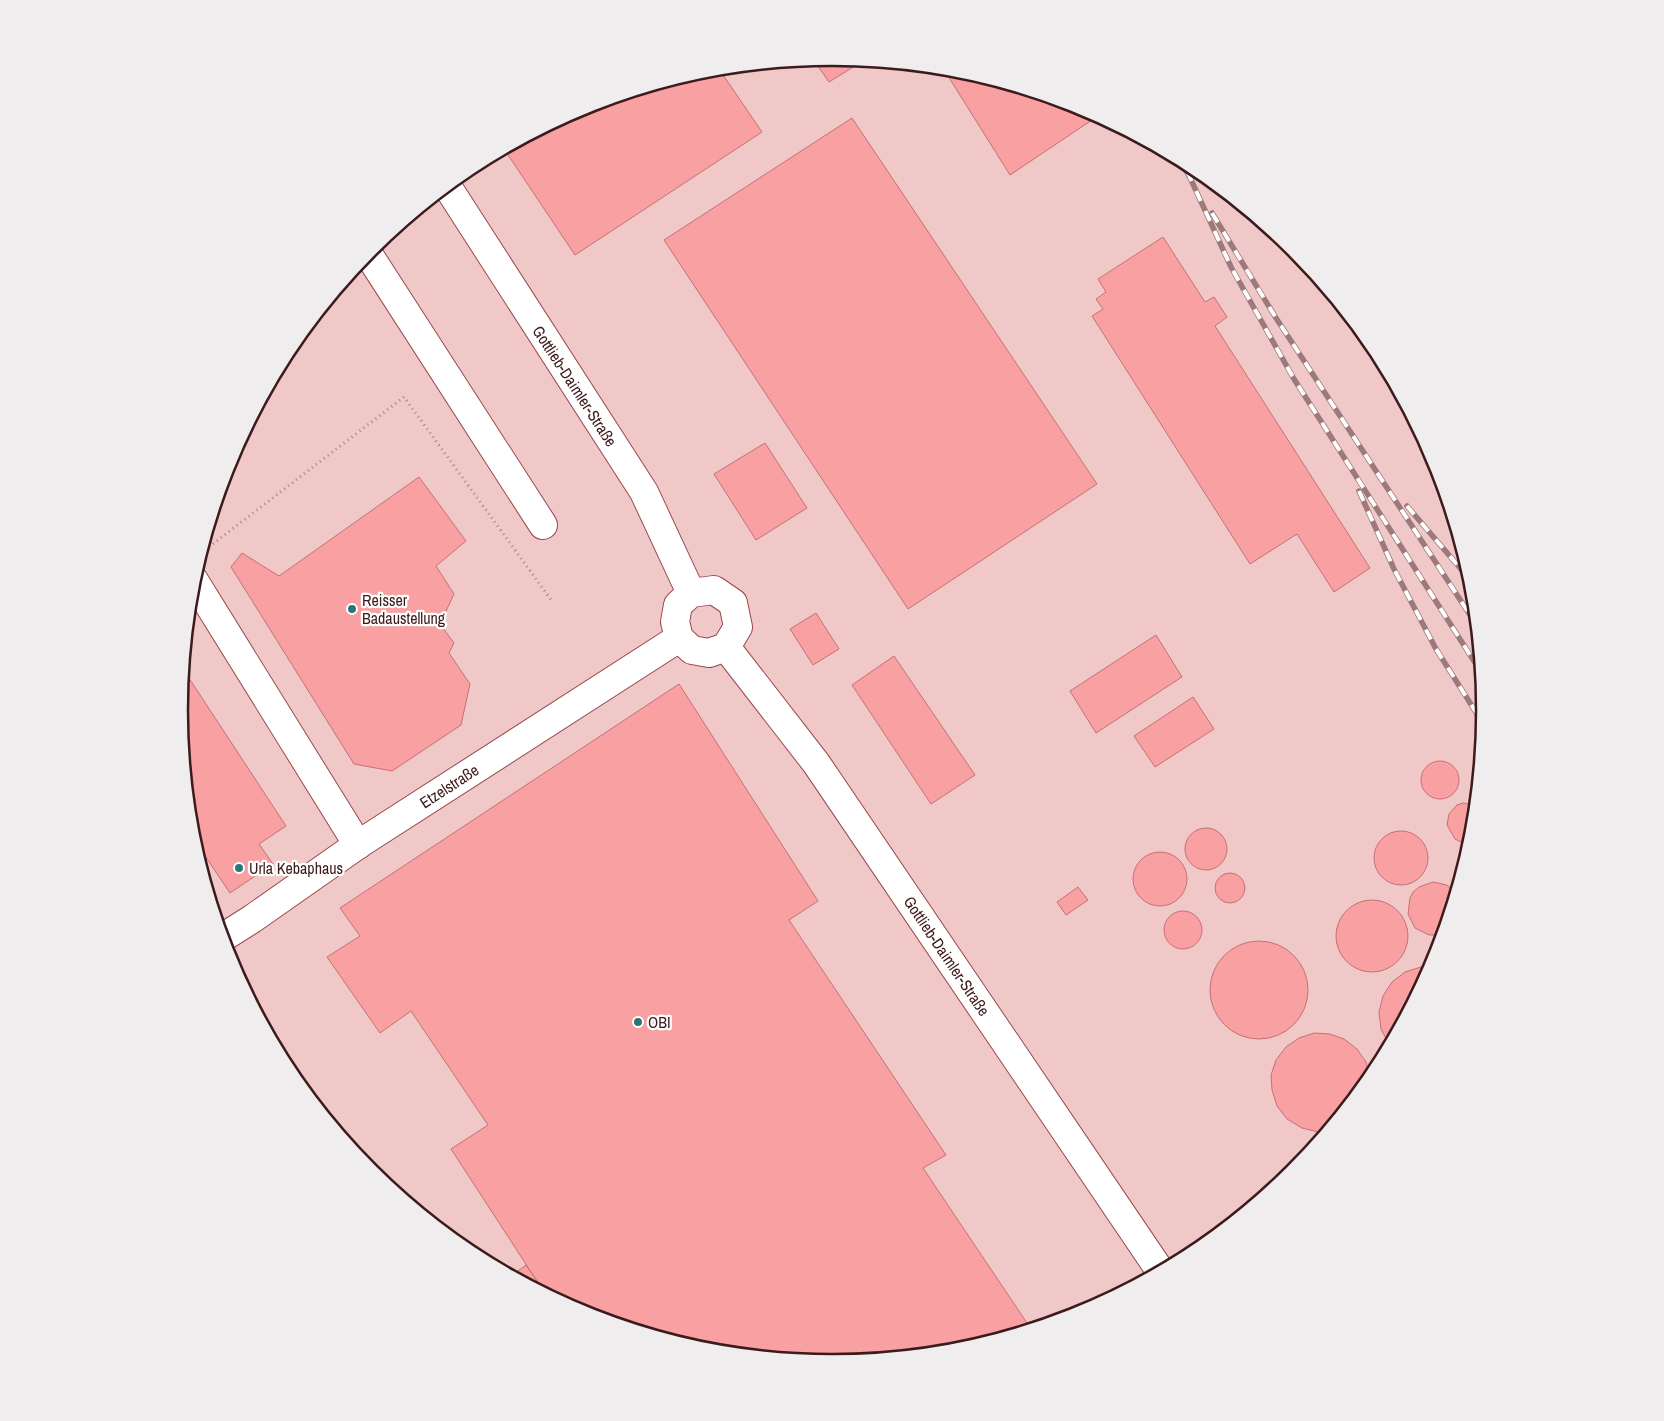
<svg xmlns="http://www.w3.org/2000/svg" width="1664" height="1421" font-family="'Archivo Narrow',sans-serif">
<rect width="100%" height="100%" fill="#fed8d9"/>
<circle fill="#f1c8c8" cx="832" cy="710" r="651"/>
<g fill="#f8a0a2" stroke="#c47174">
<polygon points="832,58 863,61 829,82 813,59"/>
<polygon points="943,68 960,70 1082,107 1092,120 1010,175"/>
<polygon points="719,69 762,132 575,255 504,149 582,107 705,70"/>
<polygon points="852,118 1097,484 908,609 664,240"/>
<polygon points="1163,237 1205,302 1214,297 1227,317 1215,326 1370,568 1334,592 1297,534 1250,564 1092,316 1103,309 1096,299 1106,292 1098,279"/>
<polygon points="765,443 807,508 756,540 714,474"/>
<polygon points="419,477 466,541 436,566 454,594 440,624 454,643 449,653 470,684 461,725 392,771 354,764 231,567 242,553 279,576"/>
<polygon points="816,613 839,649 813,665 790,629"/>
<polygon points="1156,635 1182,677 1096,733 1070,691"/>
<polygon points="894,656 975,775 931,804 852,685"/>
<polygon points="183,669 286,826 259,844 273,864 230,893 191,835 179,710"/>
<polygon points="679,684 818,901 789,920 946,1155 923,1168 1031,1329 959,1351 832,1363 704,1351 582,1314 546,1295 451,1149 488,1125 411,1011 380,1033 327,957 360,936 340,908"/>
<polygon points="1193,697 1214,729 1155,767 1134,736"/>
<circle cx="1440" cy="780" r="19"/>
<polygon points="1463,803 1476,805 1471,843 1461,842 1455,839 1447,825 1449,814 1457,805"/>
<circle cx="1206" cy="849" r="21"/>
<circle cx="1401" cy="858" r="27"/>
<circle cx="1160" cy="879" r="27"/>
<circle cx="1230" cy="888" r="15"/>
<polygon points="1433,882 1447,885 1456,893 1443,934 1437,935 1429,935 1415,928 1408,914 1410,898 1413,892 1419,887"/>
<polygon points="1078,887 1088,900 1066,915 1057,902"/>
<circle cx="1372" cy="936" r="36"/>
<circle cx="1183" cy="930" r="19"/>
<circle cx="1259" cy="990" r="49"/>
<polygon points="1421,967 1432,967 1390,1046 1381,1029 1379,1012 1383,996 1392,982 1405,972"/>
<polygon points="1314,1033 1330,1034 1344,1039 1357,1049 1366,1062 1370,1077 1369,1080 1328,1130 1318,1132 1302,1128 1287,1119 1277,1106 1272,1090 1271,1075 1276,1060 1286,1047 1299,1038"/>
<polygon points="526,1265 544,1291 546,1295 511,1276"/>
</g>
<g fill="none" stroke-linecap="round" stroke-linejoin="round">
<defs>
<g id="minor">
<polyline points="447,186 644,492 691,593"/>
<polyline points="367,252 543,525"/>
<polyline points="193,579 358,845"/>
<polygon points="714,590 733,603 738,627 726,647 709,653 692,650 679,638 675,622 678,605 691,593"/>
<polyline points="726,647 816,763 1161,1272"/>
<polyline points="222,938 252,919 359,844 679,638"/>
</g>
</defs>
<use href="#minor" stroke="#98494e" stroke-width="30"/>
<polyline stroke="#a78384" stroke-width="3" stroke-dasharray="1 4" stroke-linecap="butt" points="205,550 404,397 552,601"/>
<use href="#minor" stroke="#fff" stroke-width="28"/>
<defs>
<g id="rail">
<polyline points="1180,160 1190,177"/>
<polyline points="1187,171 1231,267 1294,379 1481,672"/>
<polyline points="1212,213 1276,318 1476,624"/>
<polyline points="1359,491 1394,569 1436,649 1484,725"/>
<polyline points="1407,506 1472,582"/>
</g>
</defs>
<use href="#rail" stroke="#9d797b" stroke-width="5.5"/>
<use href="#rail" stroke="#fff" stroke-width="4" stroke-dasharray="11" stroke-linecap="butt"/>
</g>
<g fill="#2c7678" stroke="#fff" stroke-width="2">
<circle cx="352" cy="609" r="5"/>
<circle cx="239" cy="868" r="5"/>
<circle cx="638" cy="1022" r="5"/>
</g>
<g text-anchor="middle" stroke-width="4.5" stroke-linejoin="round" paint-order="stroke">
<g font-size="16" fill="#3d1b1d" stroke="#fff">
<text transform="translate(575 386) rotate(57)" y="6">Gottlieb-Daimler-Straße</text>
<text transform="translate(449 786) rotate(-33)" y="6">Etzelstraße</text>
<text transform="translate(947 956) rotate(56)" y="6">Gottlieb-Daimler-Straße</text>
</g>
<g font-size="16" fill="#3d1b1d" stroke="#fff" text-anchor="start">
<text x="362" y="606">Reisser<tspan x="362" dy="18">Badaustellung</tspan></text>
<text x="249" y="874">Urla Kebaphaus</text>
<text x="648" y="1028">OBI</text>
</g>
</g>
<path d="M0 0H1664V1421H0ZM188 710a644 644 0 1 1 1288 0a644 644 0 1 1-1288 0Z" fill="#efeded" fill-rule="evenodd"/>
<path fill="none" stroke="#3d1b1d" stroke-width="2.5" d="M188 710a644 644 0 1 1 1288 0a644 644 0 1 1-1288 0Z"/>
</svg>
